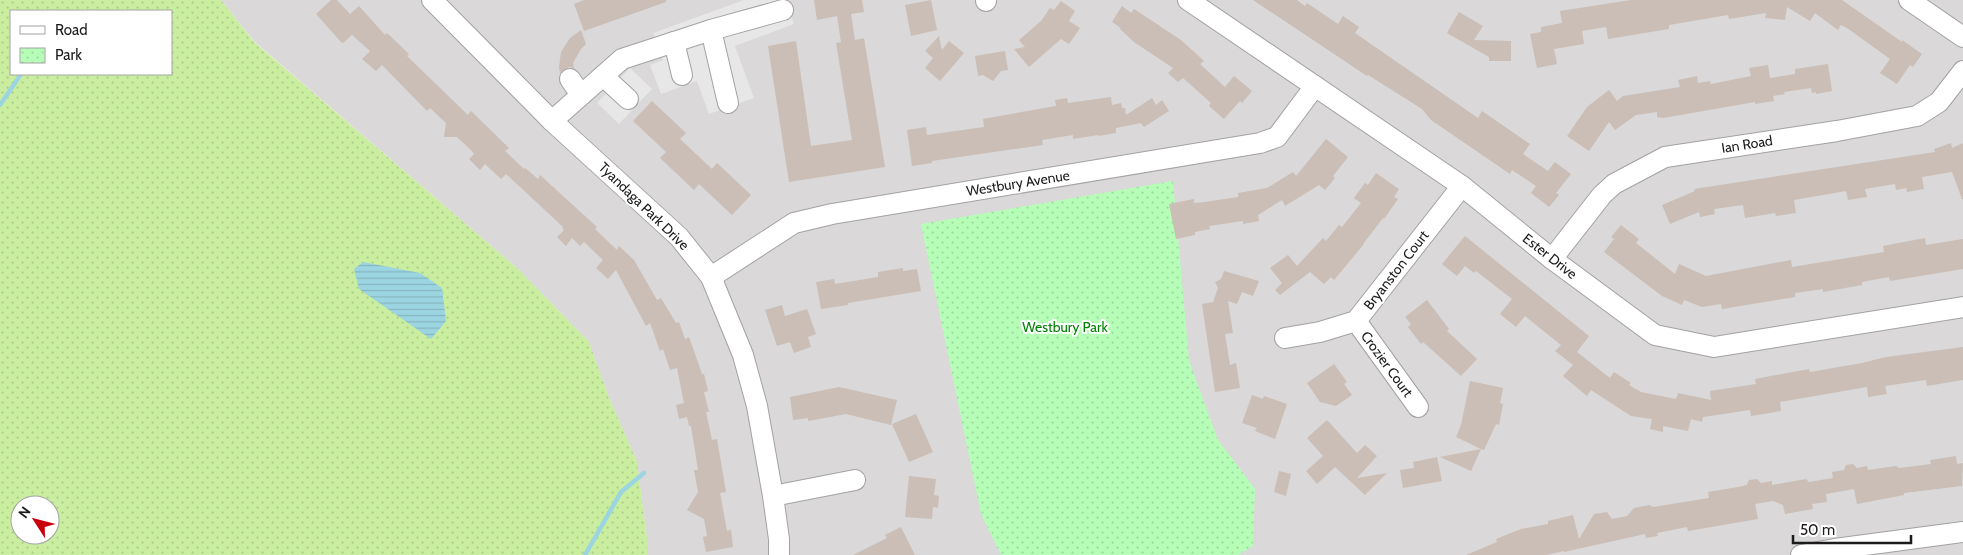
<svg xmlns="http://www.w3.org/2000/svg" width="1963" height="555" font-family="Cabin,sans-serif">
<defs>
<pattern id="grass-dots" width="8" height="8" patternUnits="userSpaceOnUse" patternTransform="scale(1.25)"><rect width="8" height="8" fill="#caee9f"/><path d="M2 2h.1M6 6h.1" fill="none" stroke="#adcc88" stroke-width="1.8" stroke-linecap="round"/></pattern>
<pattern id="park-dots" width="8" height="8" patternUnits="userSpaceOnUse" patternTransform="scale(1.25)"><rect width="8" height="8" fill="#b6feb8"/><path d="M2 2h.1M6 6h.1" fill="none" stroke="#9cd99e" stroke-width="1.8" stroke-linecap="round"/></pattern>
<pattern id="water-rules" width="6" height="5" patternUnits="userSpaceOnUse" patternTransform="scale(1.25)"><rect width="6" height="5" fill="#9bd5e1"/><path d="M0 2.5h6" fill="none" stroke="#85b6c0"/></pattern>
</defs>
<rect width="100%" height="100%" fill="#eee9e0"/>
<polygon fill="#dad8d8" points="221,0 1963,0 1963,555 647,555 647,539 637,462 609,398 589,342 518,269 254,41"/>
<path fill="url(#grass-dots)" fill-rule="evenodd" d="M 0,0 L 221,0 L 254,42 L 518,269 L 589,342 L 609,398 L 637,462 L 647,539 L 647,555 L 0,555 ZM 11,11 L 171,11 L 171,74 L 11,74 ZM 20,505 L 50,505 L 50,535 L 20,535 Z"/>
<polygon fill="url(#park-dots)" points="1173,181 1189,361 1218,440 1255,489 1253,546 1238,555 1001,555 981,514 921,224"/>
<g fill="#e7e7e7">
<polygon points="744,0 786,0 794,24 735,46 754,98 709,114 697,81 661,94 650,65 663,60 653,33"/>
<polygon points="630,68 652,89 619,124 597,103"/>
</g>
<polygon fill="url(#water-rules)" points="363,262 420,273 442,288 446,321 431,339 359,289 354,269"/>
<g fill="none" stroke-linecap="round" stroke-linejoin="round">
<g stroke="#9bd5e1" stroke-width="4.5">
<polyline points="0,105 21,74"/>
<polyline points="585,555 621,492 644,473"/>
</g>
</g>
<g fill="#cabeb6">
<polygon points="331,0 337,0 350,14 359,6 385,35 387,33 409,54 407,56 468,115 471,111 509,148 505,151 524,169 525,168 538,179 540,175 597,227 595,229 617,250 619,246 634,260 657,300 661,298 676,323 679,322 685,339 689,337 702,374 704,374 708,391 704,392 709,412 706,412 712,440 717,439 726,492 720,493 727,531 731,530 733,547 706,552 703,537 707,536 704,519 687,510 698,492 694,470 698,470 691,426 689,426 687,417 679,419 676,405 684,403 677,368 670,370 663,349 660,351 650,323 646,326 616,270 608,279 596,268 603,260 584,242 580,246 572,238 566,246 557,237 564,230 562,228 563,227 506,174 501,179 485,164 480,170 469,159 474,154 472,151 457,137 444,137 446,123 430,108 427,111 382,65 376,71 362,59 370,51 352,35 343,43 341,42 316,14"/>
<polygon points="584,0 666,0 666,2 584,31 574,4"/>
<polygon points="814,0 862,0 864,12 851,14 855,40 864,38 885,167 789,182 768,46 796,41 811,146 852,140 836,43 841,42 837,16 817,20"/>
<polygon points="931,0 937,30 911,36 905,5"/>
<polygon points="1253,0 1297,0 1305,6 1307,3 1338,24 1343,16 1359,27 1355,33 1478,118 1482,111 1530,144 1523,154 1548,171 1555,162 1571,174 1556,193 1559,195 1549,207 1531,193 1536,186 1512,170 1510,174 1431,120 1422,109 1368,75 1367,76"/>
<polygon points="1631,0 1842,0 1902,42 1902,40 1922,54 1913,67 1910,65 1897,84 1880,73 1890,59 1847,28 1841,25 1838,30 1815,13 1810,21 1787,7 1785,20 1765,18 1766,13 1729,19 1728,15 1669,25 1669,29 1608,39 1606,27 1582,31 1584,44 1554,49 1557,64 1537,68 1530,34 1541,32 1541,27 1562,23 1560,11"/>
<polygon points="1061,1 1075,11 1069,21 1080,28 1069,44 1061,39 1029,67 1014,49 1025,47 1019,40 1041,21 1050,8 1054,10"/>
<polygon points="1122,6 1131,13 1134,9 1181,40 1204,61 1200,64 1225,87 1234,76 1252,91 1242,103 1240,101 1224,119 1209,106 1211,103 1183,78 1178,82 1168,73 1173,68 1134,42 1120,29 1121,28 1112,22"/>
<polygon points="1459,12 1483,26 1474,40 1511,41 1511,61 1489,61 1489,57 1447,33"/>
<polygon points="581,30 586,44 581,49 573,63 574,68 569,67 560,73 559,67 561,52 570,38"/>
<polygon points="939,36 942,50 949,41 964,53 940,81 925,68 933,58 925,51"/>
<polygon points="1005,51 1008,70 1001,71 993,81 983,75 978,76 975,56"/>
<polygon points="1828,64 1832,91 1816,94 1816,92 1812,93 1811,88 1784,92 1785,94 1773,96 1774,101 1755,104 1755,102 1663,118 1657,117 1657,112 1636,115 1615,130 1609,122 1589,151 1567,136 1587,107 1609,90 1617,101 1623,96 1680,87 1678,80 1697,76 1698,83 1710,81 1711,84 1751,76 1749,68 1768,65 1770,78 1795,74 1795,69"/>
<polygon points="1111,97 1112,105 1121,103 1122,108 1125,108 1126,115 1152,98 1156,105 1162,100 1169,111 1144,127 1141,123 1116,128 1116,133 1098,136 1098,135 1073,139 1073,135 1042,140 1043,145 932,161 932,163 912,166 907,130 926,127 927,135 984,127 983,119 1056,106 1055,100 1067,98 1068,103"/>
<polygon points="652,101 686,133 680,139 712,169 717,163 751,195 732,215 699,184 694,190 660,158 666,152 633,121"/>
<polygon points="1326,139 1348,157 1333,176 1335,178 1325,190 1319,185 1285,206 1282,200 1258,215 1259,221 1243,224 1243,221 1209,226 1210,229 1195,232 1195,235 1176,239 1169,204 1194,199 1194,203 1205,202 1238,197 1238,193 1267,188 1293,172 1296,176"/>
<polygon points="1951,143 1952,148 1963,143 1963,199 1962,199 1952,172 1922,177 1924,189 1907,192 1906,188 1896,190 1895,184 1865,189 1867,197 1848,200 1846,191 1794,200 1796,213 1776,216 1775,213 1745,218 1743,205 1714,209 1715,214 1700,217 1699,212 1670,224 1662,205 1695,191 1694,189 1935,152 1934,149"/>
<polygon points="1376,173 1399,189 1394,197 1398,199 1384,219 1383,218 1363,244 1364,244 1334,280 1331,277 1324,284 1310,272 1280,295 1275,290 1282,283 1270,268 1288,255 1297,266 1323,238 1326,241 1339,225 1342,227 1361,203 1354,198 1365,183 1368,185"/>
<polygon points="1621,225 1639,239 1636,243 1675,274 1679,264 1706,276 1791,260 1792,267 1884,252 1883,246 1925,238 1926,245 1963,239 1963,269 1890,281 1889,277 1862,282 1862,285 1823,292 1823,289 1795,293 1795,297 1722,309 1721,304 1702,307 1684,300 1682,305 1662,296 1604,252 1614,239 1611,237"/>
<polygon points="1465,236 1589,336 1577,352 1610,378 1614,372 1631,383 1629,385 1641,392 1676,399 1678,393 1711,400 1710,391 1756,384 1755,379 1809,369 1810,372 1862,363 1886,357 1963,347 1963,380 1927,386 1926,380 1885,386 1887,394 1868,397 1867,387 1780,402 1781,411 1751,416 1750,410 1703,417 1702,422 1691,419 1688,431 1663,426 1663,432 1650,429 1652,419 1631,416 1591,390 1587,396 1563,376 1573,365 1555,351 1561,345 1525,316 1516,327 1500,314 1512,299 1476,271 1474,273 1465,266 1457,276 1442,264"/>
<polygon points="903,268 903,271 917,269 921,291 848,303 848,305 821,309 816,282 834,279 835,284 878,277 878,272"/>
<polygon points="1224,271 1259,281 1253,296 1242,292 1237,304 1228,301 1233,333 1225,334 1230,365 1236,363 1240,388 1215,392 1202,304 1213,302 1218,288 1215,282 1221,279"/>
<polygon points="1427,300 1449,329 1447,331 1477,359 1461,376 1423,342 1421,344 1408,327 1411,324 1405,317"/>
<polygon points="782,305 785,316 807,309 816,334 808,337 811,347 794,353 790,342 777,346 765,310"/>
<polygon points="1334,364 1347,382 1344,384 1352,395 1336,406 1320,402 1307,383"/>
<polygon points="1470,381 1503,388 1500,403 1503,404 1499,425 1496,424 1484,450 1481,449 1471,471 1440,457 1481,449 1456,437 1461,425"/>
<polygon points="839,387 897,400 891,425 846,414 808,421 808,418 793,420 790,397"/>
<polygon points="1252,395 1263,399 1264,396 1287,404 1275,439 1255,431 1257,428 1242,423"/>
<polygon points="916,414 933,452 909,462 892,424"/>
<polygon points="1327,420 1357,453 1365,445 1377,456 1357,478 1387,473 1365,495 1335,467 1317,484 1306,471 1323,456 1307,438"/>
<polygon points="1956,456 1957,464 1963,463 1962,486 1904,493 1904,495 1857,504 1854,489 1826,494 1827,502 1812,504 1813,509 1785,514 1783,505 1773,501 1755,504 1758,519 1688,531 1687,527 1657,533 1658,536 1646,538 1645,534 1564,552 1564,551 1546,555 1466,555 1497,542 1496,539 1521,529 1548,524 1548,521 1573,515 1579,539 1594,514 1607,512 1612,519 1627,516 1634,508 1649,505 1653,507 1709,498 1708,492 1738,487 1747,485 1749,480 1757,479 1761,483 1772,481 1772,485 1806,479 1809,482 1833,478 1832,472 1844,470 1846,465 1853,464 1857,468 1867,466 1868,470 1896,466 1899,468 1931,464 1930,460"/>
<polygon points="1437,457 1442,481 1403,488 1400,470 1414,468 1413,462"/>
<polygon points="1279,471 1291,474 1286,496 1274,492"/>
<polygon points="909,476 936,479 934,495 939,496 938,508 933,507 932,519 905,517"/>
<polygon points="901,527 915,555 853,555 887,538 885,535"/>
</g>
<g fill="none" stroke-linecap="round" stroke-linejoin="round">
<defs>
<g id="minor">
<polyline points="432,0 552,121 679,237 711,277 743,355 757,406 773,496 779,539 779,555"/>
<polyline points="1188,0 1462,186 1552,259 1655,335 1714,347 1963,307"/>
<polyline points="1909,0 1963,37"/>
<polyline points="986,1 986,0"/>
<polyline points="711,30 728,103"/>
<polyline points="674,42 682,75"/>
<polyline points="603,76 628,99"/>
<polyline points="570,79 581,95"/>
<polyline points="552,121 622,59 711,30 783,10"/>
<polyline points="1552,259 1602,195 1614,184 1665,157 1837,131 1917,116 1939,102 1963,71"/>
<polyline points="711,277 794,223 832,214 1260,143 1277,137 1315,86"/>
<polyline points="1356,321 1418,407"/>
<polyline points="1285,338 1320,332 1356,321 1462,186"/>
<polyline points="773,496 855,480"/>
<polyline points="1801,555 1835,549 1963,532"/>
</g>
</defs>
<use href="#minor" stroke="#a2a2a2" stroke-width="22"/>
<use href="#minor" stroke="#fff" stroke-width="20"/>
</g>
<g text-anchor="middle" stroke-width="4" stroke-linejoin="round" paint-order="stroke">
<g font-size="14" fill="#1b1b1b" stroke="#fff">
<text transform="translate(1747 144) rotate(-9)" y="5">Ian Road</text>
<text transform="translate(1018 183) rotate(-9)" y="5">Westbury Avenue</text>
<text transform="translate(644 206) rotate(44)" y="5">Tyandaga Park Drive</text>
<text transform="translate(1550 256) rotate(38)" y="5">Ester Drive</text>
<text transform="translate(1396 270) rotate(-52)" y="5">Bryanston Court</text>
<text transform="translate(1387 364) rotate(54)" y="5">Crozier Court</text>
</g>
<g font-size="14" fill="#018205" stroke="#fff">
<text x="1065" y="332">Westbury Park</text>
</g>
</g>
<rect x="10" y="10" width="162" height="65" fill="#ffffff" stroke="#a4a4a4"/>
<rect x="20" y="26" width="25" height="8" fill="#ffffff" stroke="#a4a4a4"/>
<text x="55" y="35" font-size="15" fill="#1b1b1b">Road</text>
<rect x="20" y="48" width="25" height="15" fill="url(#park-dots)" stroke="#a4a4a4"/>
<text x="55" y="60" font-size="15" fill="#1b1b1b">Park</text>
<g transform="translate(35 520) rotate(306)"><circle r="24" fill="#ffffff" stroke="#a4a4a4"/>
<path d="M0-4L9 19L0 12L-9 19Z" fill="#c7000b"/>
<text y="-8" font-size="14" font-weight="bold" text-anchor="middle" fill="#1b1b1b">N</text>
</g>
<path d="M1793 535v8h118v-8" fill="none" stroke="#1b1b1b" stroke-width="2.5"/>
<text x="1800" y="535" font-size="15" fill="#1b1b1b" stroke="#ffffff" stroke-width="4" paint-order="stroke">50 m</text>
</svg>
